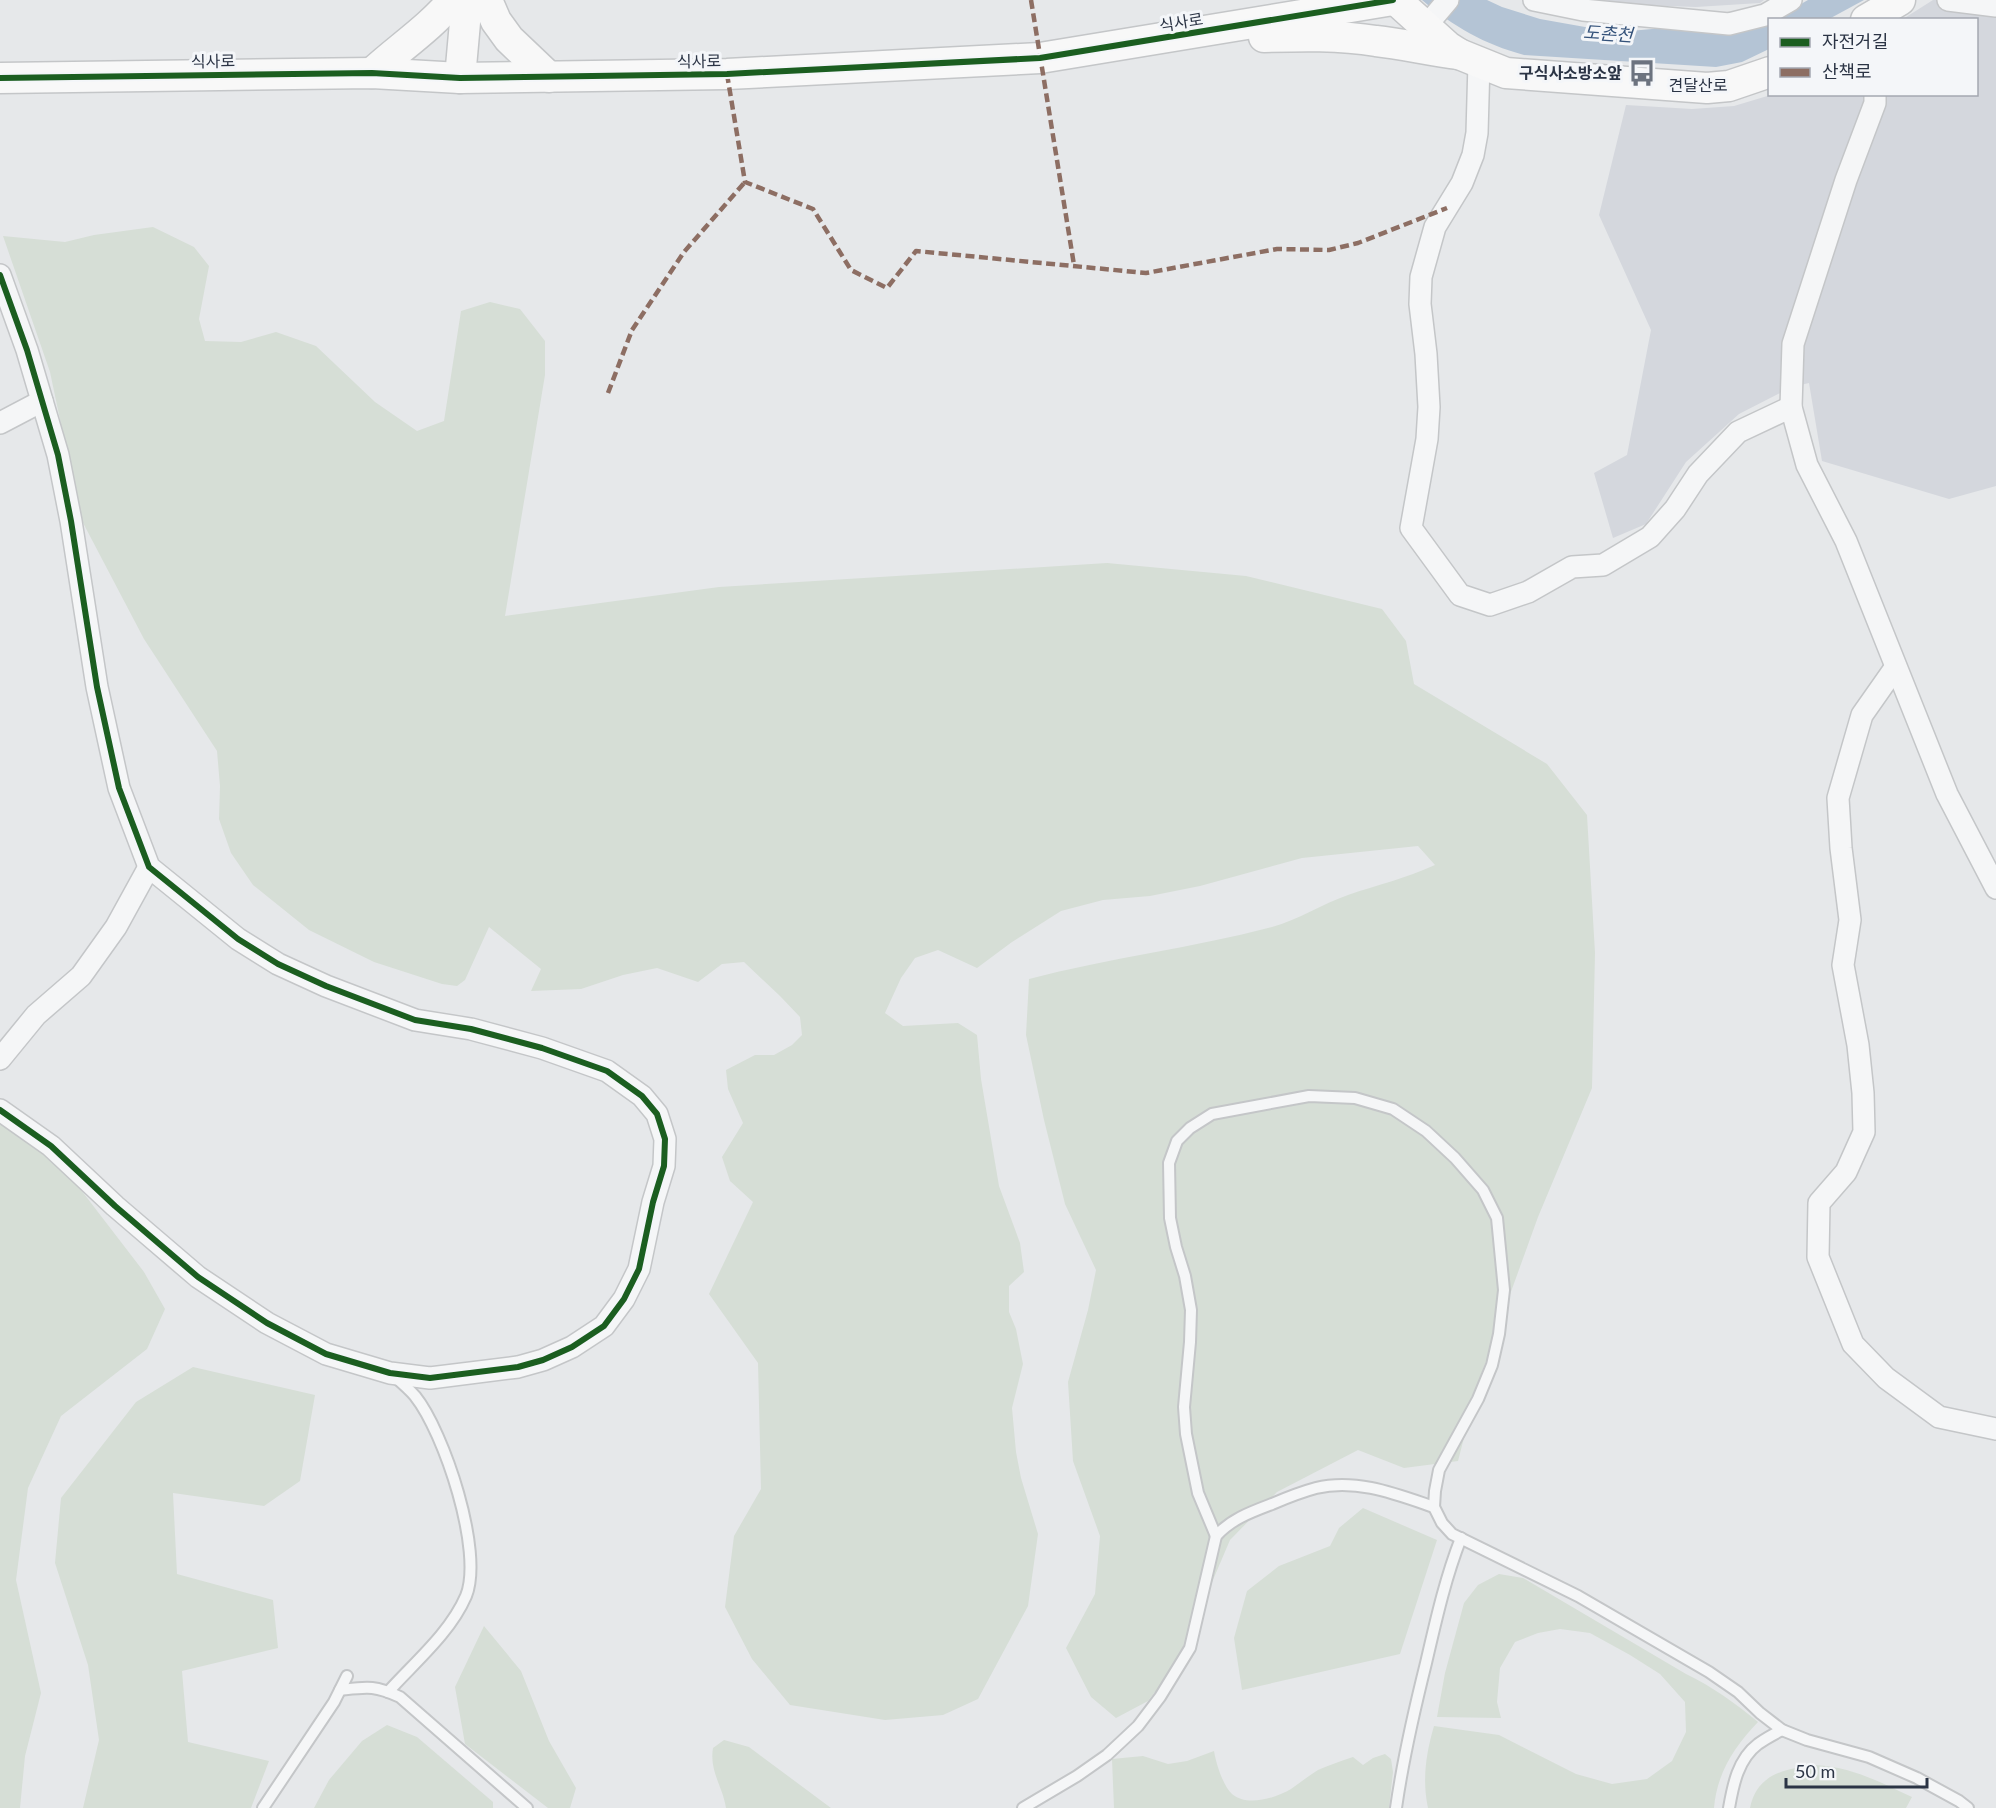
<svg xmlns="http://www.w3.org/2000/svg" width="1996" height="1808" font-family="Lato,'Noto Sans KR',sans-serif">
<rect width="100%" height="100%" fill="#e6e8ea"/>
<g fill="#d4d7dd">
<polygon points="1601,0 1764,0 1760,3 1696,7 1639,5"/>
<polygon points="1933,0 1996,0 1996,486 1949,499 1822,461 1809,383 1792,387 1739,414 1686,462 1646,524 1613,538 1594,473 1627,455 1651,330 1599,215 1626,105 1692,109 1734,106 1774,94 1976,94 1976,20 1903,19"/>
</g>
<g fill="#d6ded6">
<path d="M 153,227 L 194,247 L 209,266 L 199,319 L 205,341 L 241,342 L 276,332 L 316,346 L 375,402 L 417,431 L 444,421 L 461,311 L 490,302 L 520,309 L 545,341 L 545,375 L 505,616 L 719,587 L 1107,563 L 1246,576 L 1382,609 L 1406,641 L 1414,684 L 1547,764 L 1587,815 L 1595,953 L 1592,1088 L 1538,1217 L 1478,1383 L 1458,1461 L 1404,1468 L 1358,1450 L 1277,1492 L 1230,1540 L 1178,1662 L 1148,1701 L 1116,1718 L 1091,1697 L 1066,1648 L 1095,1594 L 1100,1536 L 1073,1461 L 1068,1382 L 1088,1310 L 1096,1270 L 1065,1204 L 1044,1120 L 1026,1035 L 1029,979 C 1109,958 1192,948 1272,927 C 1298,920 1322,904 1348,895 C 1377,885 1407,878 1435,865 L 1418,846 L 1302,858 L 1200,886 L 1150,896 L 1103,900 L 1061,911 L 1012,942 L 977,968 L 938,950 L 915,958 L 901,978 L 885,1013 L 903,1026 L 958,1023 L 977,1035 L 981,1079 L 999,1186 L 1020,1243 L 1024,1272 L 1009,1286 L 1009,1312 L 1016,1329 L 1023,1364 L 1012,1408 L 1016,1452 L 1021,1478 L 1038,1534 L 1028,1606 L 978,1699 L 943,1715 L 885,1720 L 790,1705 L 752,1659 L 725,1607 L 734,1536 L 761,1489 L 758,1363 L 709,1294 L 753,1202 L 730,1181 L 722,1157 L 743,1123 L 728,1089 L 726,1070 L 755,1055 L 774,1055 L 792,1045 L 802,1035 L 800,1017 L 780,996 L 744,962 L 722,964 L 698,982 L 657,968 L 623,975 L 581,989 L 531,991 L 541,969 L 489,927 L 465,980 L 457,986 L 442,984 L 374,962 L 309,930 L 253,885 L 231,853 L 219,819 L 220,786 L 217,751 L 144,639 L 81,519 L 50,372 L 3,236 L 65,242 L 94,235 Z"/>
<polygon points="0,1108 28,1121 144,1272 165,1309 147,1349 61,1416 28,1488 16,1580 41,1693 25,1756 20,1808 0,1808"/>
<polygon points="193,1367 315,1395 300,1481 264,1506 173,1493 177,1574 273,1600 278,1648 182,1671 188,1742 269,1761 251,1808 83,1808 99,1740 88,1665 55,1563 61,1498 136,1402"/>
<polygon points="1363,1508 1437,1540 1400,1654 1242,1690 1234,1638 1247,1591 1279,1566 1330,1546 1339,1528"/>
<path d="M 1499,1574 L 1523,1578 L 1686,1674 C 1713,1687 1735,1703 1758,1722 C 1734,1747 1717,1773 1714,1808 L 1428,1808 C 1422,1780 1426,1753 1434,1726 L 1499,1735 L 1576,1774 L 1612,1784 L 1647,1779 L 1672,1761 L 1686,1732 L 1685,1702 L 1660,1674 L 1630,1655 L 1590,1633 L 1560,1629 L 1538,1633 L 1515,1642 L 1500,1668 L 1497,1702 L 1501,1718 L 1437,1717 L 1445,1673 L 1464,1603 L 1478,1585 Z"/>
<polygon points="484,1626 521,1671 549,1741 576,1788 570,1808 548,1808 465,1744 455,1687"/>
<polygon points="387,1725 417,1737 493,1802 493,1808 314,1808 329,1780 362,1741"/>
<path d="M 724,1740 L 749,1747 L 831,1808 L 726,1808 C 723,1787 709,1771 713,1748 Z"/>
<path d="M 1214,1751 C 1216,1763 1223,1786 1232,1794 C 1247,1807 1276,1798 1291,1789 C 1300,1783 1308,1776 1318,1770 C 1329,1765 1341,1761 1353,1757 L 1363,1765 L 1373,1758 L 1385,1754 L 1391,1759 L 1393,1772 L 1389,1808 L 1114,1808 L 1112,1759 L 1143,1756 L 1168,1764 L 1187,1761 Z"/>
<path d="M 1815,1765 C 1853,1767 1879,1782 1912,1797 L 1906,1808 L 1750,1808 C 1757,1773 1786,1769 1815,1765 Z"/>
</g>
<g fill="#b4c4d5">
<path d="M 1422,0 L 1487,0 L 1502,7 L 1540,19 L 1585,27 L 1630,31 L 1663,28 L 1724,35 L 1769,21 L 1769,49 L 1742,62 L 1716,67 L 1524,55 C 1484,44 1454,27 1422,0 Z"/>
<polygon points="1808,0 1864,0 1829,19 1773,20"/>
</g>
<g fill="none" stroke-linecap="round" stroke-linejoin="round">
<defs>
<g id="lane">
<polyline points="1216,1536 1198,1493 1186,1434 1184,1407 1190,1342 1191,1310 1185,1276 1176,1247 1170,1218 1169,1163 1177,1141 1190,1128 1212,1114 1309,1096 1355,1098 1393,1109 1426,1131 1455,1158 1483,1190 1497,1218 1504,1290 1499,1334 1492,1365 1478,1399 1439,1470 1435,1491 1434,1507 1442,1523 1452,1534 1578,1596 1709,1672 1738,1692 1760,1713 1782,1730 1807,1740 1869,1757 1917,1778 1959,1801 1968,1808"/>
<path d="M 340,1690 C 367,1687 374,1685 400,1697 L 527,1808"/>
<path d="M 388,1692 C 415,1662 450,1633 466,1596 C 484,1552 444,1432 415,1396 C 409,1389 402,1383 395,1377"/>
<polyline points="263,1808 334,1702 347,1676"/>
<path d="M 1023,1808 L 1077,1776 L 1107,1755 L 1138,1726 L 1160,1697 L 1190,1648 L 1216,1536 C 1231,1519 1251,1512 1272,1504 C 1286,1498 1301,1492 1316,1488 C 1356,1478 1396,1494 1434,1507"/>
<path d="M 1396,1808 C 1403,1759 1414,1711 1426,1663 C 1436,1620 1445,1579 1461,1538"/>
<path d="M 1729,1808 C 1733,1785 1738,1759 1758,1744 C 1765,1739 1774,1734 1782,1730"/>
</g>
<g id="street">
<polyline points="1534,0 1583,10 1729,24 1765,15 1791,0"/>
<polyline points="1948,0 1996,6"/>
<polyline points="1426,26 1448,0"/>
<polyline points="1479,63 1477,133 1473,155 1462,183 1435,227 1421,277 1420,304 1426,354 1429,407 1427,439 1411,528 1460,595 1490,605 1528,592 1572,567 1603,565 1650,537 1675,509 1698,474 1738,432 1791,407"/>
<polyline points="1875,94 1875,103 1846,180 1793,344 1791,407 1807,465 1846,541 1947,794 1996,888"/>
<polyline points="0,275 27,350 58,455 71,521 97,687 119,788 149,867 238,939 278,964 326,986 415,1020 471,1029 542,1048 607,1071 642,1096 657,1114 665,1139 664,1166 653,1202 639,1269 624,1299 604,1326 572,1347 543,1360 518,1367 430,1378 390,1373 326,1354 267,1323 198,1277 115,1206 51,1146 0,1110"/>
<polyline points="0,423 42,401"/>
<polyline points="1895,668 1862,715 1838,798 1841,848 1850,920 1843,965 1858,1045 1863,1093 1864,1132 1846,1172 1819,1203 1818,1257 1853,1344 1886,1378 1939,1417 1996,1429"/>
<polyline points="0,1059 36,1015 81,976 116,927 149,867"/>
</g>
<g id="secondary">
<polyline points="487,0 496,21 509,39 549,77"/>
<polyline points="1396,0 1448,47 1459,54 1506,73 1707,88 1729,86 1770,72"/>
<polyline points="1866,20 1900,0"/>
<path d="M 1264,37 C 1301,36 1339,35 1376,41 C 1404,44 1431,51 1459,54"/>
<path d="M 372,73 C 399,48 429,29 453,0"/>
<polyline points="0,78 372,73 460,78 727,74 1040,58 1393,0"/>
<polyline points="460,78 467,0"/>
</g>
</defs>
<use href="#lane" stroke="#c4c6c8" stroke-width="14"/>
<use href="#street" stroke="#c4c6c8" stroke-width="24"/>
<use href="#secondary" stroke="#c4c6c8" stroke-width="33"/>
<use href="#lane" stroke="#f5f6f7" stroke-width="10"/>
<use href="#street" stroke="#f5f6f7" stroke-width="21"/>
<use href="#secondary" stroke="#f8f8f8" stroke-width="30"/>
<g stroke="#8d6e63" stroke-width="4.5" stroke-dasharray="9 4.5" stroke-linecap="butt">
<polyline points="1031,0 1074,265"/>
<polyline points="727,74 745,182 813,209 851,270 887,288 916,251 1146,273 1277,249 1329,250 1358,243 1447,208"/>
<polyline points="608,393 632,330 684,252 745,182"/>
</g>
<defs>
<g id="cycleway">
<polyline points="0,78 372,73 460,78 727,74 1040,58 1393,0"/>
<polyline points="0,275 27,350 58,455 71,521 97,687 119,788 149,867 238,939 278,964 326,986 415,1020 471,1029 542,1048 607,1071 642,1096 657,1114 665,1139 664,1166 653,1202 639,1269 624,1299 604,1326 572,1347 543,1360 518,1367 430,1378 390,1373 326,1354 267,1323 198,1277 115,1206 51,1146 0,1110"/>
</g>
</defs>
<use href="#cycleway" stroke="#f4f6f9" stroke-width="10"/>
<use href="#cycleway" stroke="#1b5e20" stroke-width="6"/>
</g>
<defs>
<symbol id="bus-bare" viewBox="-9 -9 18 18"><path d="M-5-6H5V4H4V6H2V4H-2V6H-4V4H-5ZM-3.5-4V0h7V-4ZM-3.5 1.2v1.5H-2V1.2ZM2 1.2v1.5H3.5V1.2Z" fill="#6c737f" stroke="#f4f6f9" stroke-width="2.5" paint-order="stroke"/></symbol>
</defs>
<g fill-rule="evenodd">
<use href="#bus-bare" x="1623" y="54" width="38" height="38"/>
</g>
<g text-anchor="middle" stroke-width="6" stroke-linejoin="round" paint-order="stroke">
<g font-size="16" fill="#2b3445" stroke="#f4f6f9">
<text transform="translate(1181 22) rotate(-9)" y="6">식사로</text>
<text transform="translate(213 61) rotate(-1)" y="6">식사로</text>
<text transform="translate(699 61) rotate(-1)" y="6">식사로</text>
<text x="1698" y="91">견달산로</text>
</g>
<g font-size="16" font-weight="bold" fill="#2b3445" stroke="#f4f6f9" text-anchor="end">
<text x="1622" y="79">구식사소방소앞</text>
</g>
<g font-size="18" font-style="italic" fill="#34527a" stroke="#f4f6f9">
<text transform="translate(1608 34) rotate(4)" y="6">도촌천</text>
</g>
</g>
<rect x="1768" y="18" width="210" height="78" fill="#f4f6f9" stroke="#a4a8b1" stroke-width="1.5"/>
<rect x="1780" y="38" width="30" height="9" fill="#1b5e20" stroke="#a4a8b1" stroke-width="1.5"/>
<text x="1822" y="48" font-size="18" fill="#2b3445">자전거길</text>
<rect x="1780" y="68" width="30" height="9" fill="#8d6e63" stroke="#a4a8b1" stroke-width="1.5"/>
<text x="1822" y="78" font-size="18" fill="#2b3445">산책로</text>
<path d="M1786 1778v9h141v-9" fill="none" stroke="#2b3445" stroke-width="3"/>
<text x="1795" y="1778" font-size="18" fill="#2b3445" stroke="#f4f6f9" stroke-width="4.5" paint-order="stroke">50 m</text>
</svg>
